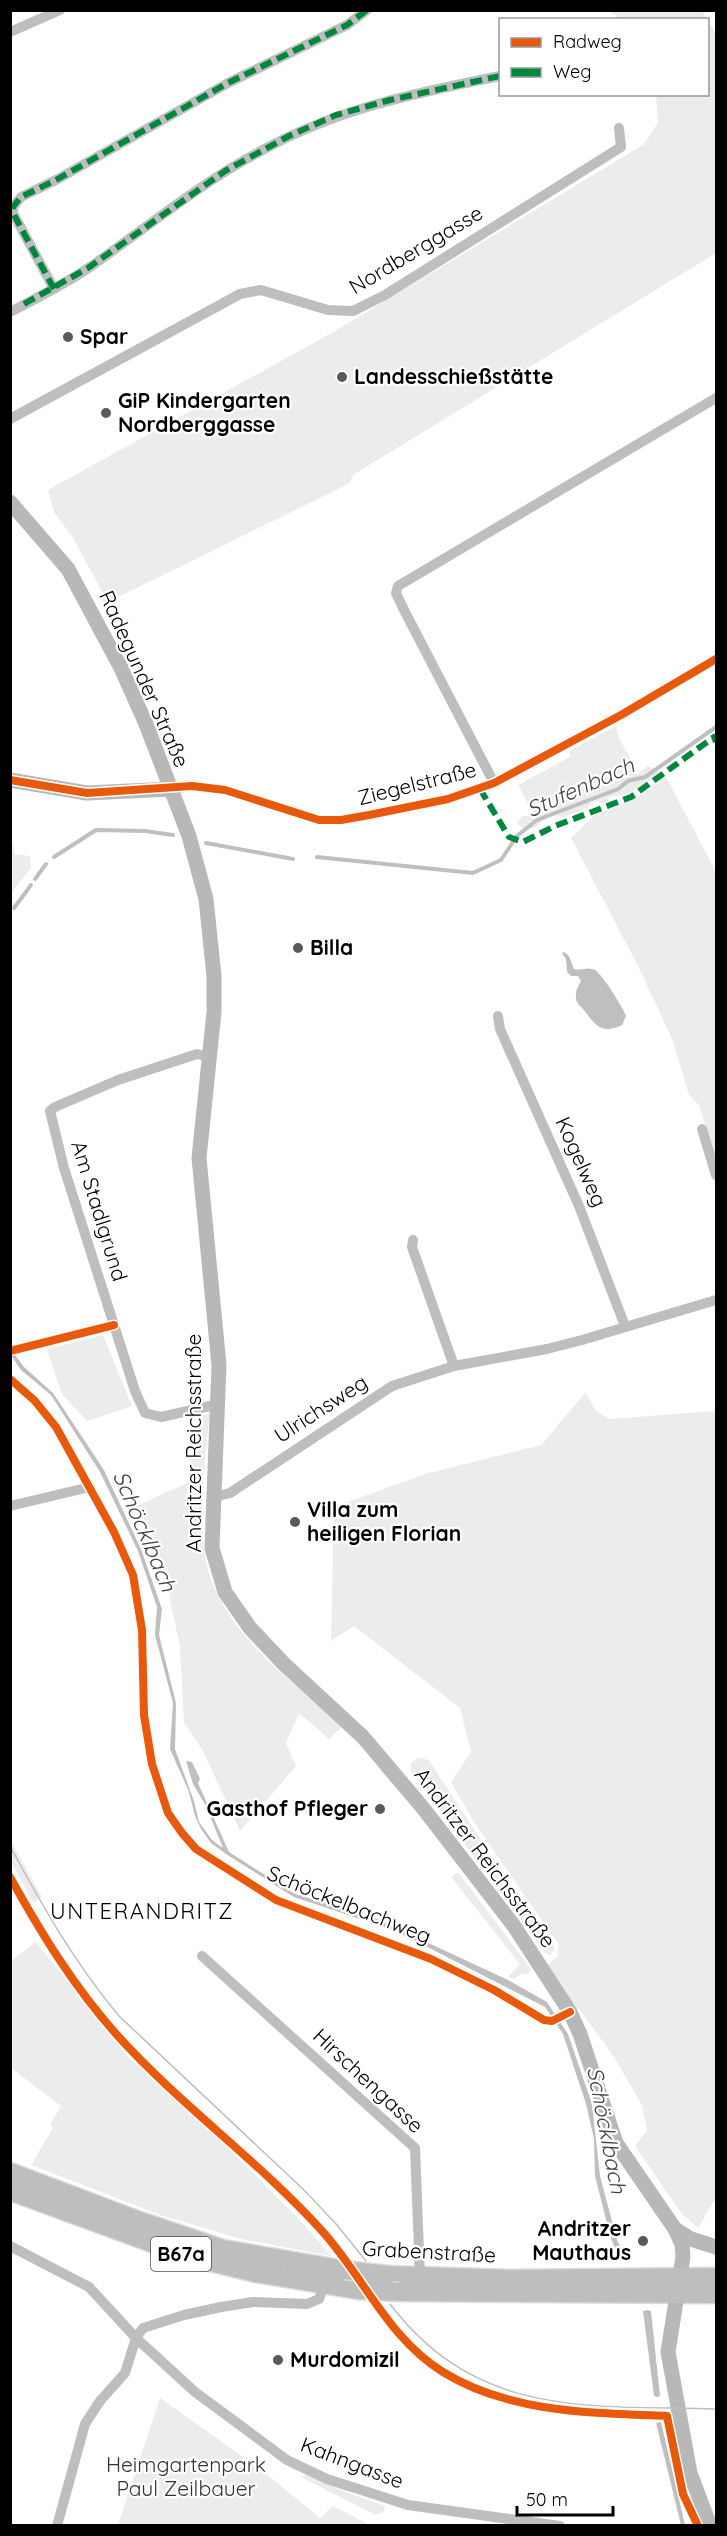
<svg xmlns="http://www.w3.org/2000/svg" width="727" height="2536" font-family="Quicksand,sans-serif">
<rect width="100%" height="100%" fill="#fff"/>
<g fill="#ececec">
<polygon points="609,11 702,11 707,19 621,19"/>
<polygon points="708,21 716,33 716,253 353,475 350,483 104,604 100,598 104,595 73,538 54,512 48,490 337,330 643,145 658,123 656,95 708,94"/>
<path d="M 616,726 L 619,738 L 636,769 L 635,775 L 648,766 L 661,772 C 651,779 640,788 628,793 C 621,796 615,795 609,797 L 608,801 L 601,804 L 598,801 L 592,802 L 589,807 L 564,817 C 552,812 543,820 535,828 L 523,828 L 517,823 L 523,816 L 535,816 L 518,785 L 570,757 L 569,751 Z"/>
<polygon points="666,777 716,872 716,1158 699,1105 689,1095 673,1041 638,966 571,838 595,815 630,801"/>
<polygon points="11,845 13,845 14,854 30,856 31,868 11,893"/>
<polygon points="103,1335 132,1406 87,1421 62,1394 47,1349"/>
<polygon points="586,1392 596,1411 609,1419 716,1411 716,2201 712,2204 698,2228 682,2214 635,2146 647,2131 642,2105 614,2057 582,2013 543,1969 557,1957 559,1945 474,1822 451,1782 471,1752 460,1708 354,1626 331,1641 334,1507 425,1474 541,1445"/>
<path d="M 210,1413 C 205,1458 199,1503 204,1550 C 213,1626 289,1679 343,1726 L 329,1739 L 299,1713 L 286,1743 L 296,1766 L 240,1831 L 203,1751 L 184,1722 L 180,1647 L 163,1566 L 134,1507 L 187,1483 L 197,1417 Z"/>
<polygon points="418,1758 429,1760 495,1862 554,1945 554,1951 550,1955 545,1953 411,1771 411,1763"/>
<polygon points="11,1841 42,1897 33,1903 11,1862"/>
<polygon points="458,1872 531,1969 528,1974 521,1974 514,1979 508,1977 520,1964 451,1877"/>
<polygon points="36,1942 128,2057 228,2148 299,2219 331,2256 241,2239 163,2216 31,2165 53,2128 50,2125 61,2106 11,2068 11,1961"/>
<polygon points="160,2398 264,2472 320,2518 333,2506 370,2525 118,2525"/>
<polygon points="307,2475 346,2492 385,2506 384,2512 375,2515 301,2477"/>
</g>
<g fill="#bfbfbf">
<path d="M 564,952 L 569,956 L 574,969 C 580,971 587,967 593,969 C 601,971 623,1008 626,1016 L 622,1025 C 602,1035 595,1025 584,1010 C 579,1005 575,1002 576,994 C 576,989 579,985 581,981 L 578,976 L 571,976 L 567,972 L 566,959 L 562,953 Z"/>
<polygon points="10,1348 24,1367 53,1393 104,1470 141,1549 162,1609 159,1635 176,1703 175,1749 194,1801 199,1822 212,1840 223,1848 206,1806 193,1784 186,1761 192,1762 200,1779 198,1783 229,1852 295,1894 377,1919 508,1980 547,2002 568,2034 592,2104 600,2176 617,2240 626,2259 621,2261 611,2239 595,2176 594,2139 586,2104 563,2034 545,2007 396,1931 294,1897 226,1854 211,1843 201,1829 195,1816 189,1792 170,1749 173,1703 155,1635 157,1607 138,1551 100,1472 51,1395 21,1370 11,1355"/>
<polygon points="647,2310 651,2311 660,2396 657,2397 654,2396 643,2311"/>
<polygon points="661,2422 685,2525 681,2525 656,2423"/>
</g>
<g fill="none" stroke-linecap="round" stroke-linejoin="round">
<g stroke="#bfbfbf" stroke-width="4">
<polyline points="206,843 293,859"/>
<polyline points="54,857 96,830 145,831 173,835"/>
<polyline points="317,857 473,873 501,860 517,836 537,820 618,789 628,781 645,777 716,727"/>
<polyline points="35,879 46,864"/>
<polyline points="14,908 31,885"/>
</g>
<defs>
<g id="primary">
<polyline points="10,2172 137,2220 223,2249 345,2270"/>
<polyline points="10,2191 190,2257 256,2273 359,2290"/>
<polyline points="387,2275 511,2279 716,2277"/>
<polyline points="399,2292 716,2294"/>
</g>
</defs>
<use href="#primary" stroke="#dbdbdb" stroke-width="21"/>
<g stroke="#bebebe" stroke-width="10">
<polyline points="10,32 60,10"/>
<polyline points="54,289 13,213 13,207 21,197 56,180 228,83 347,25 367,10"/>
<path d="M 10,312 C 37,298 65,284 90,267 C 146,228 199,184 259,152 C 336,109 415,93 500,76"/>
<polyline points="10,419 240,294 261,290 328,310 353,311 385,295 621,147 619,128"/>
<polyline points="494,783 404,610 396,593 398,586 716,398"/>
<polyline points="171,789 192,786 225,790 319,820 341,820 448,799 494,783 621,715 716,659"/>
<polyline points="498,1016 500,1029 579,1206 625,1326"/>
<polyline points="210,1057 197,1054 118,1080 55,1107 50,1111 64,1168 135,1391 145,1413 161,1417 219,1404"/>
<polyline points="702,1129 716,1175"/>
<polyline points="413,1240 412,1247 454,1366"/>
<polyline points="10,1379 34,1400 56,1427 114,1532 133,1575 142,1630 144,1715 152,1764 168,1813 182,1833 196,1849 276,1900 431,1959 494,1990 544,2020 552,2021 570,2012"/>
<polyline points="215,1497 230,1493 392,1386 454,1366 547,1349 582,1340 716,1300"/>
<polyline points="10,1506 90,1487"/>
<polyline points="202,1956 415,2148 420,2277"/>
<polyline points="10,2246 89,2287 136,2338 195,2392 287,2460 327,2479 408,2505 560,2526"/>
<polyline points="57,2526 85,2424 100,2401 125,2373 136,2338 143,2328 184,2315 221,2307 253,2302 307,2304 319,2299 324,2285"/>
</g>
<g stroke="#b8b8b8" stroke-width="15">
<polyline points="10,502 68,569 121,668 146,724 189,836 206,899 214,976 214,1012 199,1158 219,1365 212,1548 225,1592 250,1628 284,1664 363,1737 423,1808 514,1926 570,2012 580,2034 616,2143 675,2229 682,2244 683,2257 668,2352 690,2473 710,2526"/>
<polyline points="10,780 87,793 171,789"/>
<polyline points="675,2229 691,2239 716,2247"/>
</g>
<use href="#primary" stroke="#bebebe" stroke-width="18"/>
<g stroke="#bebebe" stroke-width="1.5">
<path d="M 10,1846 C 43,1907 74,1962 119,2016 L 305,2191 L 337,2225 L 366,2261"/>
<path d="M 390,2304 C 478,2419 587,2405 716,2409"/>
</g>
<defs>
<g id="primary-bridge">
<polyline points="345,2270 387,2275"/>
<polyline points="359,2290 399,2292"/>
</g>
</defs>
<use href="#primary-bridge" stroke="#dbdbdb" stroke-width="21" stroke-linecap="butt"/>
<use href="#primary-bridge" stroke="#bebebe" stroke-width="18"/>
<g stroke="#00873e" stroke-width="6" stroke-dasharray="12 6" stroke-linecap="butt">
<polyline points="54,289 13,213 13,207 21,197 56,180 228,83 347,25 367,10"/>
<polyline points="24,304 88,268 225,171 289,136 336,115 390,100 500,76"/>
<polyline points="480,789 509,837 523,842 555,826 631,797 714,737 716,742"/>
</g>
<defs>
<g id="cycleway">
<polyline points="10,780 87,793 192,786 225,790 319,820 341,820 369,815 448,799 494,783 621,715 716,659"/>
<polyline points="10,1351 114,1325"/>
<polyline points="10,1379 34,1400 56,1427 114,1532 133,1575 142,1630 144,1715 152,1764 168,1813 182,1833 196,1849 276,1900 431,1959 494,1990 544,2020 552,2021 570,2012"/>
<path d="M 10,1877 C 41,1933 74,1987 117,2035 C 180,2105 259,2161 323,2232 C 364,2278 389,2339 443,2372 C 509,2413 593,2413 667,2416 L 683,2494 L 698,2526"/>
</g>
</defs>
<use href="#cycleway" stroke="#fff" stroke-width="11"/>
<use href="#cycleway" stroke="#e8590c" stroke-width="8"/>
</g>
<g fill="#595959" stroke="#fff" stroke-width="2">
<circle cx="68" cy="337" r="6"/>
<circle cx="342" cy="377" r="6"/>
<circle cx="106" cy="413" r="6"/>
<circle cx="298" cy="948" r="6"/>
<circle cx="295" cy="1522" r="6"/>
<circle cx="380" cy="1809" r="6"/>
<circle cx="643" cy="2241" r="6"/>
<circle cx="278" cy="2360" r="6"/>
</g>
<g text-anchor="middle" stroke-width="4.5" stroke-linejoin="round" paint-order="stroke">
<rect fill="#fff" stroke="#4c4c4c" stroke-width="1.5" x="151" y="2237" width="60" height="34" rx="4.5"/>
<g font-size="20" font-weight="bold" fill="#000">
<text x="181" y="2261">B67a</text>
</g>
<g font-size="21" fill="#000" stroke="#fff">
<text transform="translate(416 250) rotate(-31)" y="7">Nordberggasse</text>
<text transform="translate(144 679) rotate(66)" y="7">Radegunder Straße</text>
<text transform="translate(417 784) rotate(-14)" y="7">Ziegelstraße</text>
<text transform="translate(581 1162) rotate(66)" y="7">Kogelweg</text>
<text transform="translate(99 1211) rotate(73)" y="7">Am Stadlgrund</text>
<text transform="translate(321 1409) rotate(-33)" y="7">Ulrichsweg</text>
<text transform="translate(194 1443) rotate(-90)" y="7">Andritzer Reichsstraße</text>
<text transform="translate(485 1858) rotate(53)" y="7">Andritzer Reichsstraße</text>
<text transform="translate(349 1905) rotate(22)" y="7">Schöckelbachweg</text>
<text transform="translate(368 2081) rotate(43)" y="7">Hirschengasse</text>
<text transform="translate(429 2252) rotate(3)" y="7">Grabenstraße</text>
<text transform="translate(352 2463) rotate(21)" y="7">Kahngasse</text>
</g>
<g font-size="21" font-weight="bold" fill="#000" stroke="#fff" text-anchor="start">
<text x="80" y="344">Spar</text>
<text x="354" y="384">Landesschießstätte</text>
<text x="118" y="408">GiP Kindergarten<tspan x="118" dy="24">Nordberggasse</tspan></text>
<text x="310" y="955">Billa</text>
<text x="307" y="1517">Villa zum<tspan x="307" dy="24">heiligen Florian</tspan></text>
<text x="368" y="1816" text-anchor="end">Gasthof Pfleger</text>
<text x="631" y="2236" text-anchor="end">Andritzer<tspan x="631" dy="24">Mauthaus</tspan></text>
<text x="290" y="2367">Murdomizil</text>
</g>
<g font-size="21" fill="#333" stroke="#fff">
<text x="186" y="2472">Heimgartenpark<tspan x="186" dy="24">Paul Zeilbauer</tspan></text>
</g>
<g font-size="22" font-style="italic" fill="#444" stroke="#fff">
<text transform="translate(580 787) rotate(-24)" y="8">Stufenbach</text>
<text transform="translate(145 1531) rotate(67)" y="8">Schöcklbach</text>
<text transform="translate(607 2130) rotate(79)" y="8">Schöcklbach</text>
</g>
<g font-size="22" letter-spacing="1.5" fill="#000" stroke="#fff">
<text x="142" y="1919">UNTERANDRITZ</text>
</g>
</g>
<rect width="727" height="2536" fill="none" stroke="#000000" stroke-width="24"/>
<rect x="499" y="18" width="210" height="78" fill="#ffffff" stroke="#999999" stroke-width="1.5"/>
<rect x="511" y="38" width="30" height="9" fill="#e8590c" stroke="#999999" stroke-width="1.5"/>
<text x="553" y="48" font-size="18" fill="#000000">Radweg</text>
<rect x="511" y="68" width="30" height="9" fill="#00873e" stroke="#999999" stroke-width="1.5"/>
<text x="553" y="78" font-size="18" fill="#000000">Weg</text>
<path d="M517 2506v9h96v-9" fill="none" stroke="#000000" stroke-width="3"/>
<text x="526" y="2506" font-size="18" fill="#000000" stroke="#ffffff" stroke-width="4.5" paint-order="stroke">50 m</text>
</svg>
